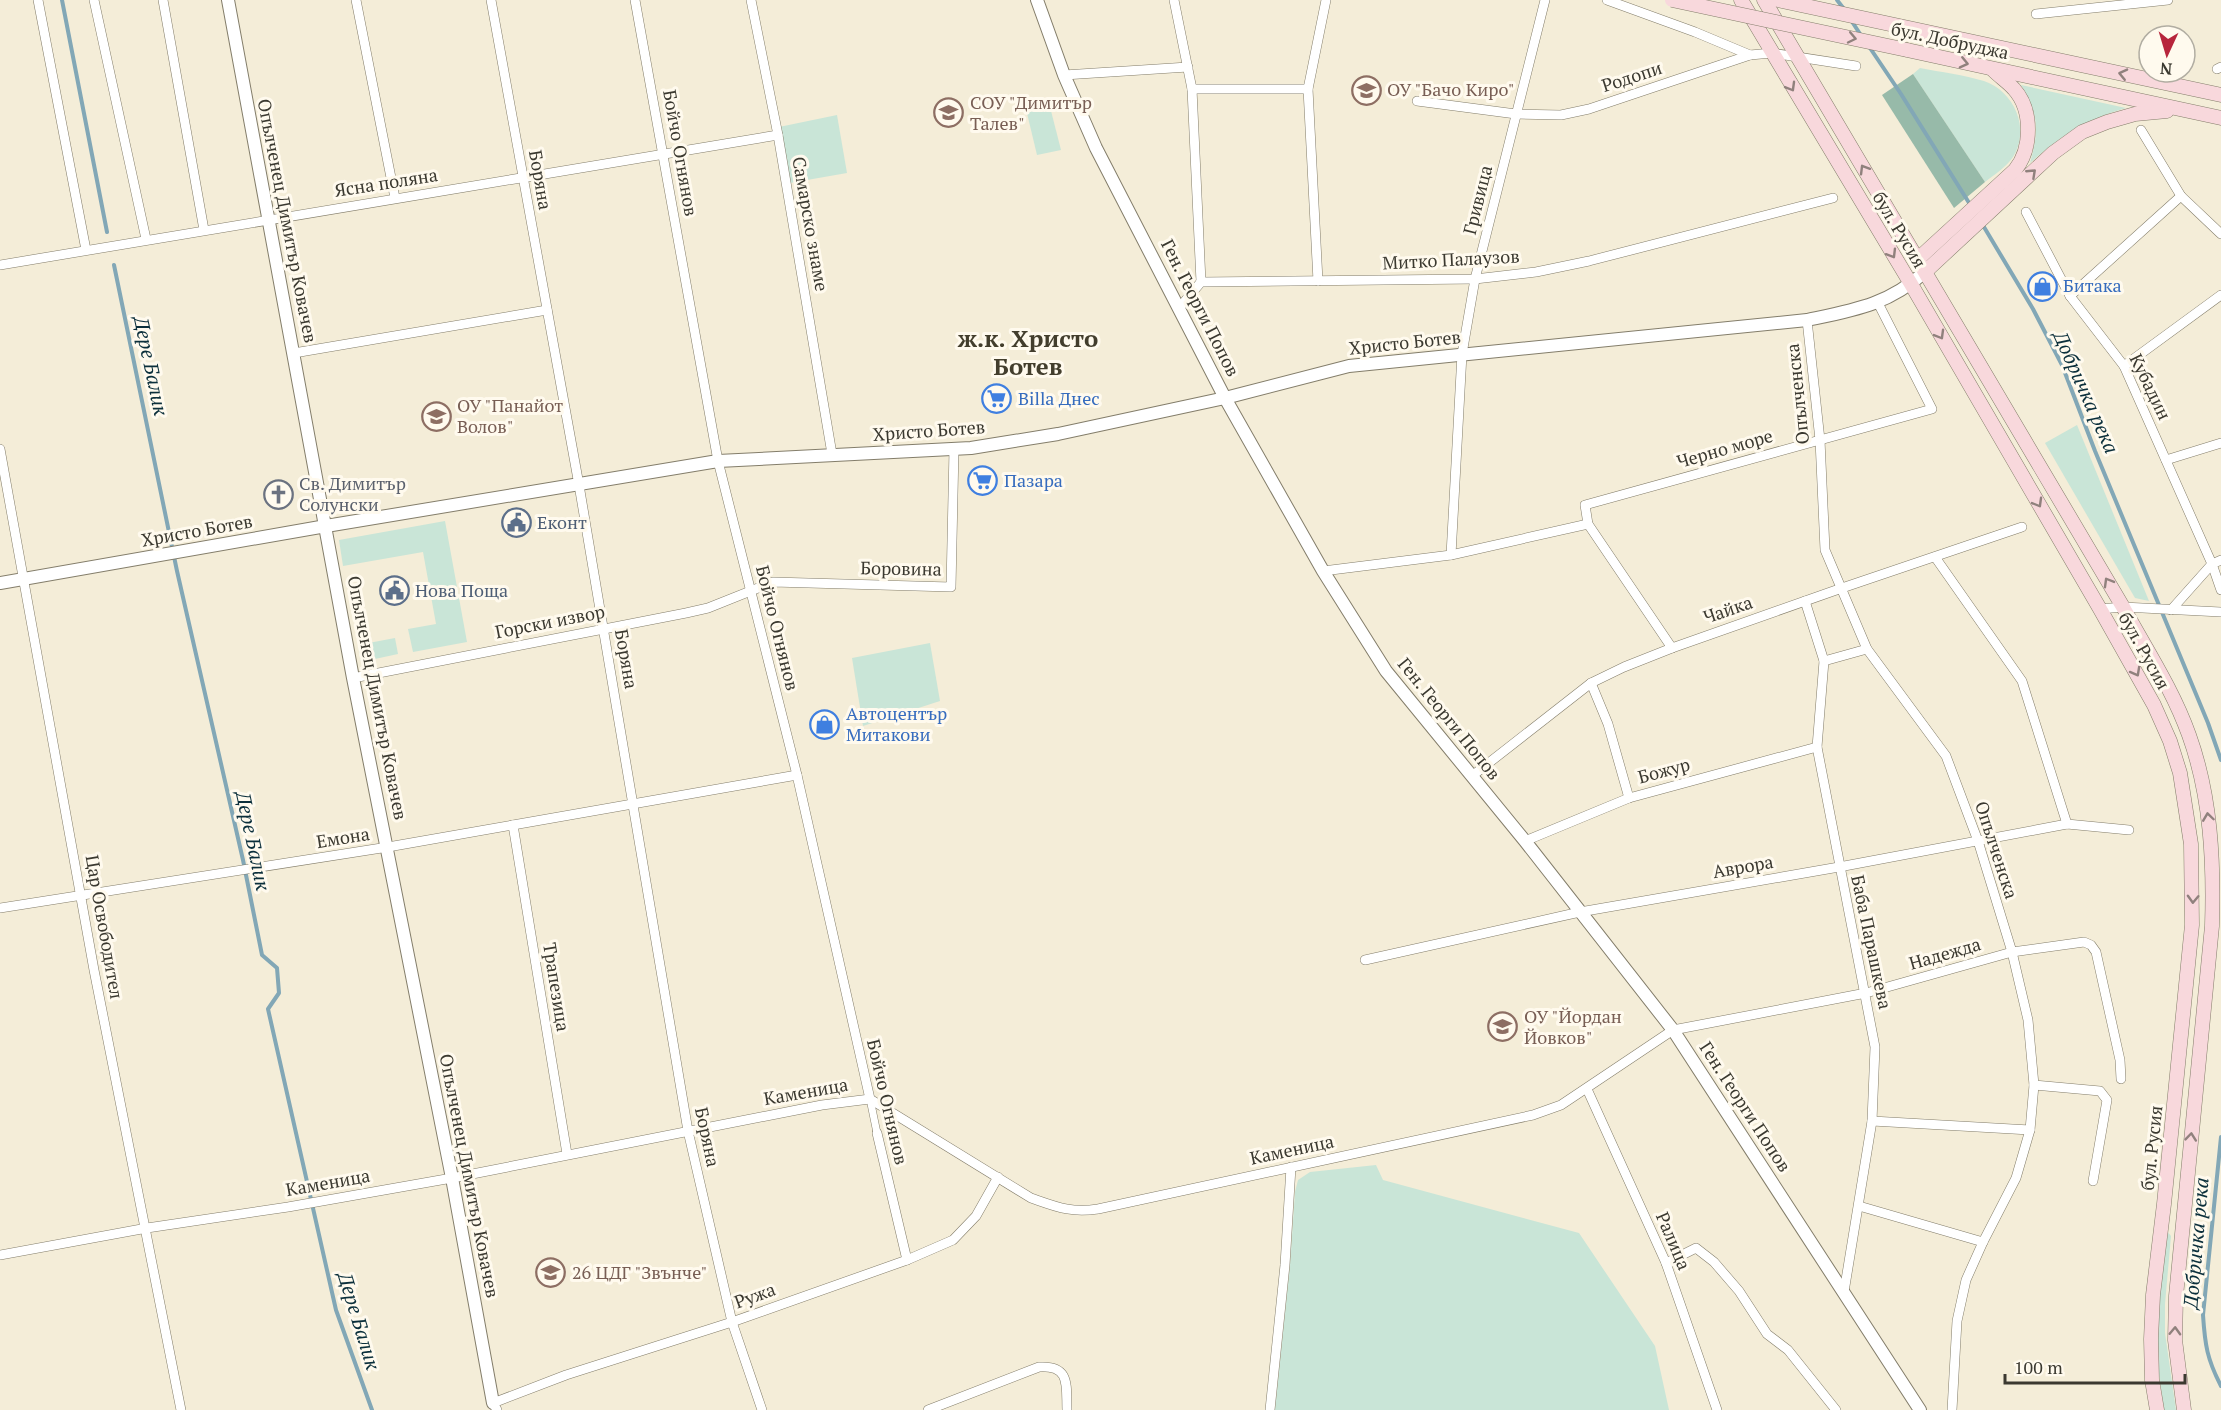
<svg xmlns="http://www.w3.org/2000/svg" width="2221" height="1410" font-family="'PT Serif',serif">
<rect width="100%" height="100%" fill="#f4edd8"/>
<g fill="#c9e5d7">
<path d="M 1920,68 C 1941,72 1964,75 1984,81 C 2014,91 2031,129 2013,157 C 2006,167 1994,175 1985,182 L 1913,74 Z"/>
<path d="M 2021,85 L 2126,108 C 2085,120 2062,135 2030,163 C 2039,132 2039,113 2021,85 Z"/>
<polygon points="1048,99 1061,150 1037,155 1025,105"/>
<polygon points="837,115 847,173 790,183 779,127"/>
<polygon points="2077,425 2149,601 2135,598 2045,443"/>
<polygon points="445,521 467,642 413,652 408,629 436,624 423,552 343,566 339,540"/>
<polygon points="395,638 398,654 361,662 358,645"/>
<polygon points="930,643 940,701 863,726 852,658"/>
<polygon points="1376,1165 1383,1180 1579,1233 1655,1346 1669,1410 1275,1410 1290,1265 1295,1192 1298,1180 1310,1172"/>
<polygon points="2166,1230 2171,1236 2165,1304 2165,1333 2176,1410 2164,1410 2157,1359 2157,1319"/>
</g>
<polygon fill="#97baa9" points="1913,74 1985,182 1954,208 1882,95"/>
<g fill="none" stroke-linecap="round" stroke-linejoin="round">
<g stroke="#82a7b6" stroke-width="4">
<polyline points="62,0 107,232"/>
<polyline points="1837,0 1844,9"/>
<polyline points="1851,20 1862,37"/>
<polyline points="1868,45 1901,94 1971,206"/>
<polyline points="1981,222 2033,309 2062,365 2095,451 2208,723 2221,760"/>
<polyline points="114,265 177,571 243,860 262,955 277,968 279,993 268,1009 336,1310 372,1410"/>
<path d="M 2221,1137 L 2203,1315 C 2205,1345 2207,1359 2221,1386"/>
</g>
<defs>
<polyline id="pedestrian" points="870,1099 877,1133"/>
<g id="minor">
<polyline points="38,0 86,250"/>
<polyline points="94,0 146,239"/>
<polyline points="163,0 204,230"/>
<polyline points="356,0 395,198"/>
<polyline points="491,0 579,485 688,1131 732,1322 762,1410"/>
<polyline points="635,0 718,461 797,775 870,1099"/>
<polyline points="751,0 778,135 832,454"/>
<polyline points="1174,0 1192,89 1201,282"/>
<polyline points="1607,0 1695,32 1750,55"/>
<polyline points="2036,14 2168,0"/>
<polyline points="2217,69 2221,67"/>
<polyline points="1064,75 1188,67"/>
<polyline points="1192,89 1308,89"/>
<polyline points="1417,101 1516,114 1561,115 1589,109 1750,55 1772,53 1856,66"/>
<polyline points="2141,130 2181,196 2221,234"/>
<polyline points="2026,212 2070,296 2124,366 2212,564 2221,590"/>
<polyline points="0,265 778,135"/>
<polyline points="1318,281 1308,89 1326,0"/>
<polyline points="2070,296 2181,196"/>
<polyline points="1180,307 1201,282 1475,279 1536,272 1589,261 1833,198"/>
<polyline points="1807,320 1820,440 1825,550 1867,649 1946,756 1978,841 2012,952 2028,1020 2034,1085 2030,1130 2016,1178 1983,1242 1966,1280 1957,1321 1952,1410"/>
<polyline points="294,353 547,310"/>
<polyline points="2124,366 2221,295"/>
<polyline points="0,449 94,970 181,1410"/>
<polyline points="2166,460 2221,443"/>
<polyline points="1451,555 1462,354 1475,279 1545,0"/>
<polyline points="1935,557 2022,681 2067,824"/>
<polyline points="1323,571 1451,555 1588,524"/>
<polyline points="1805,601 1824,661 1817,747 1875,1047 1872,1121 1844,1292"/>
<polyline points="2100,609 2123,607 2221,612"/>
<polyline points="2171,610 2212,564 2221,560"/>
<polyline points="1672,648 1588,524 1585,505 1932,409 1878,303"/>
<polyline points="1824,661 1867,649"/>
<polyline points="353,678 686,613 708,608 773,582 951,587 954,449"/>
<polyline points="1591,683 1608,724 1629,798"/>
<polyline points="1472,776 1591,683 1624,667 1672,648 1842,588 2022,527"/>
<polyline points="513,825 567,1154"/>
<polyline points="1525,841 1629,798 1817,747"/>
<polyline points="0,908 388,847 797,775"/>
<polyline points="1365,960 1580,912 1839,867 2067,824 2129,830"/>
<polyline points="2034,1085 2100,1091 2107,1100 2093,1181"/>
<polyline points="1587,1089 1666,1263 1717,1410"/>
<polyline points="1872,1121 2030,1130"/>
<polyline points="877,1133 907,1260"/>
<polyline points="1859,1206 1983,1242"/>
<path d="M 0,1255 L 147,1228 L 288,1207 L 452,1178 L 822,1105 L 870,1099 L 1031,1198 C 1057,1207 1070,1213 1098,1209 L 1533,1115 L 1561,1105 L 1673,1030 L 1866,993 L 2012,952 L 2084,942 L 2091,945 L 2096,952 L 2120,1060 L 2121,1079"/>
<polyline points="1666,1263 1696,1248 1714,1262 1739,1291 1767,1334 1788,1350 1836,1410"/>
<polyline points="497,1410 493,1403 566,1375 732,1322 907,1260 953,1240 976,1216 998,1177"/>
<path d="M 928,1410 L 1039,1367 C 1071,1365 1066,1386 1067,1410"/>
<polyline points="1270,1410 1285,1265 1291,1167"/>
</g>
<g id="tertiary">
<polyline points="228,0 353,678 452,1178 493,1403"/>
<polyline points="1037,0 1064,75 1096,148 1225,398 1323,571 1386,671 1525,841 1673,1030 1920,1410"/>
<path d="M 0,583 L 326,526 L 718,461 L 971,448 L 1058,434 L 1225,398 L 1349,366 L 1807,320 C 1855,310 1888,305 1926,271"/>
</g>
<g id="secondary">
<polyline points="1741,0 1911,284 2100,609 2154,705 2170,741 2180,773 2191,844 2192,925 2164,1204 2153,1295 2151,1339 2152,1380 2157,1410"/>
<path d="M 1764,0 L 2123,607 C 2146,649 2173,690 2189,735 C 2211,796 2214,862 2212,926 L 2176,1296 L 2175,1340 L 2184,1410"/>
<polyline points="1778,0 2221,95"/>
<polyline points="1907,50 2221,118"/>
<path d="M 1918,259 L 2015,170 C 2032,149 2033,110 2014,89 C 2008,82 2000,77 1993,70"/>
<polyline points="1926,271 2053,153 2082,132 2107,122 2135,114 2167,111"/>
</g>
</defs>
<use href="#pedestrian" stroke="#837d6a" stroke-width="8"/>
<use href="#minor" stroke="#837d6a" stroke-width="10"/>
<use href="#tertiary" stroke="#837d6a" stroke-width="14"/>
<use href="#secondary" stroke="#837d6a" stroke-width="15"/>
<use href="#pedestrian" stroke="#fff" stroke-width="7"/>
<use href="#minor" stroke="#fff" stroke-width="9"/>
<use href="#tertiary" stroke="#fff" stroke-width="12"/>
<use href="#secondary" stroke="#f8d8dc" stroke-width="14"/>
<defs>
<polyline id="secondary-bridge" points="1672,0 1907,50"/>
</defs>
<use href="#secondary-bridge" stroke="#837d6a" stroke-width="15" stroke-linecap="butt"/>
<use href="#secondary-bridge" stroke="#f8d8dc" stroke-width="14"/>
</g>
<defs><path id="oneway-chevron" d="M-2-3.5L2.5 0L-2 3.5" fill="none" stroke-width="1.6" stroke-linecap="round" stroke-linejoin="round" transform="scale(1.5)"/></defs>
<g stroke="#90817d">
<use href="#oneway-chevron" transform="translate(1852 38) rotate(12)"/>
<use href="#oneway-chevron" transform="translate(1964 63) rotate(13)"/>
<use href="#oneway-chevron" transform="translate(2123 74) rotate(-167)"/>
<use href="#oneway-chevron" transform="translate(1791 87) rotate(60)"/>
<use href="#oneway-chevron" transform="translate(1864 169) rotate(-121)"/>
<use href="#oneway-chevron" transform="translate(2032 173) rotate(-43)"/>
<use href="#oneway-chevron" transform="translate(1892 254) rotate(59)"/>
<use href="#oneway-chevron" transform="translate(1940 335) rotate(60)"/>
<use href="#oneway-chevron" transform="translate(2038 503) rotate(60)"/>
<use href="#oneway-chevron" transform="translate(2108 582) rotate(-120)"/>
<use href="#oneway-chevron" transform="translate(2136 672) rotate(61)"/>
<use href="#oneway-chevron" transform="translate(2208 817) rotate(-98)"/>
<use href="#oneway-chevron" transform="translate(2193 899) rotate(92)"/>
<use href="#oneway-chevron" transform="translate(2191 1137) rotate(-84)"/>
<use href="#oneway-chevron" transform="translate(2175 1331) rotate(-88)"/>
</g>
<defs>
<symbol id="school-ring" viewBox="-11 -11 22 22"><circle r="9.5" fill="#fffaee" stroke="#8d6e63" stroke-width="1.5"/><path d="M0-5L7-2L0 1L-7-2ZM-4 1L0 2.5L4 1V4Q0 6-4 4Z" fill="#8d6e63"/></symbol>
<symbol id="shop-ring" viewBox="-11 -11 22 22"><circle r="9.5" fill="#fffaee" stroke="#3f7fe0" stroke-width="1.5"/><path d="M-5-2.5h2.3a2.7 3.5 0 0 1 5.4 0H5L5.5 6h-11ZM-1.5-2.5h3a1.5 2.3 0 0 0-3 0Z" fill="#3f7fe0"/></symbol>
<symbol id="supermarket-ring" viewBox="-11 -11 22 22"><circle r="9.5" fill="#fffaee" stroke="#3f7fe0" stroke-width="1.5"/><path d="M-6-5.5h2.5l.6 2H6L4.5 2H-2.5L-4.4-4H-6ZM-1.5 3.2a1.3 1.3 0 1 0 .1 0ZM3 3.2a1.3 1.3 0 1 0 .1 0Z" fill="#3f7fe0"/></symbol>
<symbol id="church-ring" viewBox="-11 -11 22 22"><circle r="9.5" fill="#fffaee" stroke="#6b7280" stroke-width="1.5"/><path d="M-1.2-6h2.4v3.5h3.3v2.4h-3.3V6h-2.4V-.1h-3.3v-2.4h3.3Z" fill="#6b7280"/></symbol>
<symbol id="civic-ring" viewBox="-11 -11 22 22"><circle r="9.5" fill="#fffaee" stroke="#5c6f8a" stroke-width="1.5"/><path d="M-.6-6.5H3V-4.5H.6V-3L4-1V1h2V6H-6V1h2V-1L-.6-3ZM-1.2 2.5V6h2.4V2.5Z" fill="#5c6f8a"/></symbol>
</defs>
<g fill-rule="evenodd">
<use href="#school-ring" x="1350" y="74" width="33" height="33"/>
<use href="#school-ring" x="932" y="96" width="33" height="33"/>
<use href="#shop-ring" x="2026" y="270" width="33" height="33"/>
<use href="#supermarket-ring" x="980" y="382" width="33" height="33"/>
<use href="#school-ring" x="420" y="400" width="33" height="33"/>
<use href="#supermarket-ring" x="966" y="464" width="33" height="33"/>
<use href="#church-ring" x="262" y="478" width="33" height="33"/>
<use href="#civic-ring" x="500" y="506" width="33" height="33"/>
<use href="#civic-ring" x="378" y="574" width="33" height="33"/>
<use href="#shop-ring" x="808" y="708" width="33" height="33"/>
<use href="#school-ring" x="1486" y="1010" width="33" height="33"/>
<use href="#school-ring" x="534" y="1256" width="33" height="33"/>
</g>
<g text-anchor="middle" stroke-width="6" stroke-linejoin="round" paint-order="stroke">
<g font-size="18" fill="#3b3930" stroke="#fffaee">
<text transform="translate(1950 41) rotate(12)" y="6">бул. Добруджа</text>
<text transform="translate(1632 77) rotate(-18)" y="6">Родопи</text>
<text transform="translate(680 153) rotate(80)" y="6">Бойчо Огнянов</text>
<text transform="translate(540 180) rotate(80)" y="6">Боряна</text>
<text transform="translate(386 183) rotate(-9)" y="6">Ясна поляна</text>
<text transform="translate(1478 200) rotate(-76)" y="6">Гривица</text>
<text transform="translate(287 221) rotate(79)" y="6">Опълченец Димитър Ковачев</text>
<text transform="translate(810 224) rotate(80)" y="6">Самарско знаме</text>
<text transform="translate(1899 230) rotate(59)" y="6">бул. Русия</text>
<text transform="translate(1451 260) rotate(-3)" y="6">Митко Палаузов</text>
<text transform="translate(1200 308) rotate(63)" y="6">Ген. Георги Попов</text>
<text transform="translate(1405 343) rotate(-6)" y="6">Христо Ботев</text>
<text transform="translate(2150 387) rotate(64)" y="6">Кубадин</text>
<text transform="translate(1798 394) rotate(-96)" y="6">Опълченска</text>
<text transform="translate(929 431) rotate(-4)" y="6">Христо Ботев</text>
<text transform="translate(1725 449) rotate(-16)" y="6">Черно море</text>
<text transform="translate(197 531) rotate(-10)" y="6">Христо Ботев</text>
<text transform="translate(901 569) rotate(1)" y="6">Боровина</text>
<text transform="translate(1728 610) rotate(-19)" y="6">Чайка</text>
<text transform="translate(550 622) rotate(-11)" y="6">Горски извор</text>
<text transform="translate(777 628) rotate(76)" y="6">Бойчо Огнянов</text>
<text transform="translate(2144 651) rotate(61)" y="6">бул. Русия</text>
<text transform="translate(626 659) rotate(80)" y="6">Боряна</text>
<text transform="translate(377 698) rotate(79)" y="6">Опълченец Димитър Ковачев</text>
<text transform="translate(1449 719) rotate(51)" y="6">Ген. Георги Попов</text>
<text transform="translate(1664 771) rotate(-15)" y="6">Божур</text>
<text transform="translate(343 838) rotate(-9)" y="6">Емона</text>
<text transform="translate(1996 850) rotate(72)" y="6">Опълченска</text>
<text transform="translate(1743 867) rotate(-10)" y="6">Аврора</text>
<text transform="translate(104 927) rotate(80)" y="6">Цар Освободител</text>
<text transform="translate(1871 942) rotate(78)" y="6">Баба Парашкева</text>
<text transform="translate(1945 954) rotate(-16)" y="6">Надежда</text>
<text transform="translate(556 987) rotate(81)" y="6">Трапезица</text>
<text transform="translate(806 1092) rotate(-10)" y="6">Каменица</text>
<text transform="translate(887 1102) rotate(77)" y="6">Бойчо Огнянов</text>
<text transform="translate(1745 1107) rotate(57)" y="6">Ген. Георги Попов</text>
<text transform="translate(707 1137) rotate(78)" y="6">Боряна</text>
<text transform="translate(2152 1148) rotate(-84)" y="6">бул. Русия</text>
<text transform="translate(1292 1150) rotate(-12)" y="6">Каменица</text>
<text transform="translate(469 1176) rotate(79)" y="6">Опълченец Димитър Ковачев</text>
<text transform="translate(328 1183) rotate(-10)" y="6">Каменица</text>
<text transform="translate(1673 1241) rotate(67)" y="6">Ралица</text>
<text transform="translate(755 1296) rotate(-20)" y="6">Ружа</text>
</g>
<g font-size="18" fill="#785e54" stroke="#fffaee" text-anchor="start">
<text x="1387" y="96">ОУ "Бачо Киро"</text>
<text x="970" y="109">СОУ "Димитър<tspan x="970" dy="21">Талев"</tspan></text>
<text x="457" y="412">ОУ "Панайот<tspan x="457" dy="21">Волов"</tspan></text>
<text x="1524" y="1023">ОУ "Йордан<tspan x="1524" dy="21">Йовков"</tspan></text>
<text x="572" y="1279">26 ЦДГ "Звънче"</text>
</g>
<g font-size="18" fill="#366cbe" stroke="#fffaee" text-anchor="start">
<text x="2063" y="292">Битака</text>
<text x="1018" y="405">Billa Днес</text>
<text x="1004" y="487">Пазара</text>
<text x="846" y="720">Автоцентър<tspan x="846" dy="21">Митакови</tspan></text>
</g>
<g font-size="18" fill="#5b616d" stroke="#fffaee" text-anchor="start">
<text x="299" y="490">Св. Димитър<tspan x="299" dy="21">Солунски</tspan></text>
</g>
<g font-size="18" fill="#4e5e75" stroke="#fffaee" text-anchor="start">
<text x="537" y="529">Еконт</text>
<text x="415" y="597">Нова Поща</text>
</g>
<g font-size="20" font-style="italic" fill="#0b2f3b" stroke="#fffaee">
<text transform="translate(151 366) rotate(78)" y="7">Дере Балик</text>
<text transform="translate(2086 392) rotate(66)" y="7">Добричка река</text>
<text transform="translate(253 841) rotate(78)" y="7">Дере Балик</text>
<text transform="translate(2196 1243) rotate(-85)" y="7">Добричка река</text>
<text transform="translate(359 1321) rotate(73)" y="7">Дере Балик</text>
</g>
<g font-size="24" font-weight="bold" fill="#433e2d" stroke="#fffaee">
<text x="1028" y="347">ж.к. Христо<tspan x="1028" dy="28">Ботев</tspan></text>
</g>
</g>
<g transform="translate(2167 54) rotate(184)"><circle r="28" fill="#fffaee" stroke="#b1ada2" stroke-width="1.5"/>
<path d="M0-4.5L10 22L0 15L-10 22Z" fill="#b7253c"/>
<text y="-9" font-size="16" font-weight="bold" text-anchor="middle" fill="#3b3930">N</text>
</g>
<path d="M2005 1374v9h180v-9" fill="none" stroke="#3b3930" stroke-width="3"/>
<text x="2014" y="1374" font-size="18" fill="#3b3930" stroke="#fffaee" stroke-width="4.5" paint-order="stroke">100 m</text>
</svg>
